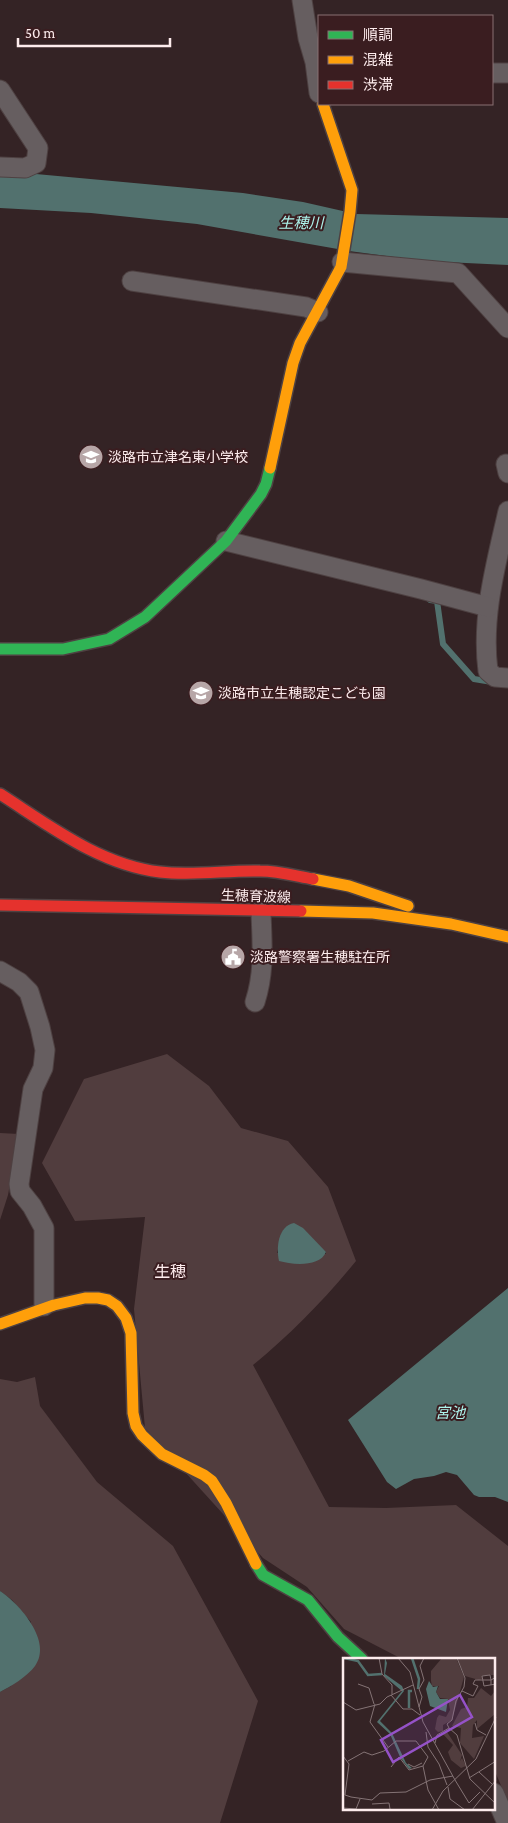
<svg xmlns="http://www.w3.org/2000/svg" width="508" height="1823" font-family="'Crimson Pro','Noto Sans JP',serif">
<rect width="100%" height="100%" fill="#342325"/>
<g fill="#513d3e" fill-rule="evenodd">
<path d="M 167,1054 L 209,1086 L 241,1128 L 288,1141 L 328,1187 L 356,1261 C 325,1299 291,1334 253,1365 L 329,1507 L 386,1508 L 456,1505 L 508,1546 L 508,1802 L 494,1769 L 494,1659 L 402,1659 L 344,1629 L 307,1587 L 263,1558 L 145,1428 L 134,1309 L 145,1217 L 75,1221 L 42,1163 L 84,1079 ZM 282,1233 L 321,1248 L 326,1252 L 326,1254 L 277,1253 Z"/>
<polygon points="0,1133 19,1134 8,1195 0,1220"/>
<polygon points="35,1377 40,1406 97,1482 173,1546 258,1701 220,1823 0,1823 0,1692 11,1686 31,1622 12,1600 0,1591 0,1379 17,1382"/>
</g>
<g fill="#52716e">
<polygon points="0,173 25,173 243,193 303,202 356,214 508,218 508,265 424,261 349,251 197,224 91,213 0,208"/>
<path d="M 294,1223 L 303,1228 L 326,1252 C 320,1267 293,1265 279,1261 C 276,1248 278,1226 294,1223 Z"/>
<polygon points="508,1288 508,1502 495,1497 479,1497 474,1495 457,1475 446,1472 434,1476 414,1479 396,1489 387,1482 348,1420"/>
<path d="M 0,1591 C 20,1604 53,1642 35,1666 C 28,1676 10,1687 0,1692 Z"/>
</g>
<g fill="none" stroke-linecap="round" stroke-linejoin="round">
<polyline stroke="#52716e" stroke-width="6" points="430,600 437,601 443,644 474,679 492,682"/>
<defs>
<g id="street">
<polyline points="302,0 308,38 315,62 319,93"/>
<polyline points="492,73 508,73"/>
<polyline points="0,90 38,148 36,163 25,168 0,167"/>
<polyline points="342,262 458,273 508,328"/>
<polyline points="132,281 306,307 318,312"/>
<polyline points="506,464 508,473"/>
<path d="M 508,511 C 496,564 481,617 488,671 L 495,677 L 508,678"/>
<polyline points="226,541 421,589 488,607"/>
<polyline points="0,971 19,982 29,992 40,1027 45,1050 43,1068 33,1089 19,1184 20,1191 32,1206 44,1228 44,1306"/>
<path d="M 255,1002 C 265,971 262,943 261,912"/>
<polyline points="494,1793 507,1823"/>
</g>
<g id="fast">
<polyline points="0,649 63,649 109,639 145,617 226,541 261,494 266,484 270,468"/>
<polyline points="256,1564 263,1575 308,1600 338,1637 362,1659"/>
</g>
<g id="slow">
<polyline points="270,468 293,363 300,343 341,267 350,212 352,190 323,104"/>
<polyline points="313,879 349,886 408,906"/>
<polyline points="301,911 373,913 451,924 508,937"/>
<polyline points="0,1324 54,1305 85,1298 98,1298 108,1300 117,1306 126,1318 131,1333 133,1413 136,1426 142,1435 162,1454 204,1475 212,1481 226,1503 256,1564"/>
</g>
<g id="jam">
<path d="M 0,794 C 50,826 100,865 160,872 C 194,876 227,870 260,871 C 278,871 296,876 313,879"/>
<polyline points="0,905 301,911"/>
</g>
</defs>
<use href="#street" stroke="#4e4142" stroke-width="21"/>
<use href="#fast" stroke="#4e4142" stroke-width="14"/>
<use href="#slow" stroke="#4e4142" stroke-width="14"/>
<use href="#jam" stroke="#4e4142" stroke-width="14"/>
<use href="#street" stroke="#665e60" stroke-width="19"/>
<use href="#fast" stroke="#30b455" stroke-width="11"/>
<use href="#slow" stroke="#ff9f0a" stroke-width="11"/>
<use href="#jam" stroke="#e5322d" stroke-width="11"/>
</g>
<defs>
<symbol id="school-disc" viewBox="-11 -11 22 22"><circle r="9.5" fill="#b7a6a7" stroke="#3a1d20"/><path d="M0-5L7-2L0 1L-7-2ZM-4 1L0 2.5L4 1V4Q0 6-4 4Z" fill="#fff"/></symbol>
<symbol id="civic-disc" viewBox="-11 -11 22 22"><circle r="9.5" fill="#b7a6a7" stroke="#3a1d20"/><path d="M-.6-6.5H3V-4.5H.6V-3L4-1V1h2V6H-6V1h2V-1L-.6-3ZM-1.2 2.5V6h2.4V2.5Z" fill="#fff"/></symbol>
</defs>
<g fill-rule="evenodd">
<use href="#school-disc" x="77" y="443" width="28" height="28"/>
<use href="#school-disc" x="187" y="679" width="28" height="28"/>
<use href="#civic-disc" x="219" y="943" width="28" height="28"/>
</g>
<g text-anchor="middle" stroke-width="4" stroke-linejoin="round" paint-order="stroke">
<g font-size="14" fill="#fdeced" stroke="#3a1d20" text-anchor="start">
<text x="108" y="462">淡路市立津名東小学校</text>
<text x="218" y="698">淡路市立生穂認定こども園</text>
<text x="250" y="962">淡路警察署生穂駐在所</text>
</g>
<g font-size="14" fill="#fdeced" stroke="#3a1d20">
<text transform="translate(256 896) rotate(2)" y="5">生穂育波線</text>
</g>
<g font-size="15" font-style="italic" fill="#adf4ec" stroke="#3a1d20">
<text x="301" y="228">生穂川</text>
<text x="450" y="1418">宮池</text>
</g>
<g font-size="16" fill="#fdeced" stroke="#3a1d20">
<text x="170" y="1277">生穂</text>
</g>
</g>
<g transform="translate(343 1658)">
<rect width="152" height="152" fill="#342325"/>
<path d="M 99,0 L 113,0 L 121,19 L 109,62 L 100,67 L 100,73 L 95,74 L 92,71 L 94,60 L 96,57 L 103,59 L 107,52 L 105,41 L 97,40 L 93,34 L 96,28 L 89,28 L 88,23 L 88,13 ZM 114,0 L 152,0 L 152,17 L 139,17 L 139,21 L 136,22 L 122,18 ZM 138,30 L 148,38 L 152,33 L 152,56 L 134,71 L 134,62 L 130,67 L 129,80 L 141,78 L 131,101 L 117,85 L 118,70 L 109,68 L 118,51 L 124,49 L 125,40 L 131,40 ZM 104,74 L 119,97 L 117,103 L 119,100 L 123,108 L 118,110 L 108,102 L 105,94 L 110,87 L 99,75 Z" fill="#513d3e"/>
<path d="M 42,0 L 44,5 L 42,16 L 59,28 L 61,33 L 37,63 L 49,75 L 63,105 L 69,110 L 66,111 L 57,99 L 47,76 L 34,64 L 59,33 L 41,18 ZM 86,23 L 90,29 L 95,28 L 93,34 L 97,41 L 105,41 L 103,54 L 87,48 L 83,31 Z" fill="#52716e"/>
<path fill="none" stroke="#52716e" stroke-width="2.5" d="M 1,0 L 15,3 L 25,17 L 39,16M 69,0 L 76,21 L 75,31M 66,50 L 66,33 L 69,33"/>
<path fill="none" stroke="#847375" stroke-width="1" d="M 36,0 L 39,16M 55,0 L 67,14 L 80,64 L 112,122M 39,16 L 49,27 L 49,36M 153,19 L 148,22 L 147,17 L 139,18 L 141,28 L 153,26M 15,26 L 26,30 L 31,46M 119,33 L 130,38 L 135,28 L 130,26 L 132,22 L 148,22 L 148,27M 48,37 L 60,51 L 69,51 L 77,57M 0,44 L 13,52 L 37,46 L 44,39 L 70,27M 32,46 L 27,64 L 45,89M 76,49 L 79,39 L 76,31 L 81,22 L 77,8 L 81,0M 132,65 L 134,72 L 143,77M 106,70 L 114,77 L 127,121 L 153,146M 83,74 L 85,89 L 96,106 L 104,127M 92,85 L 94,77 L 106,70 L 104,66 L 109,62 L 113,43 L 121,29 L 122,20 L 114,0M 0,98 L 6,106 L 2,137 L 8,139 L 29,142 L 37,135 L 63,134 L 87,122 L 110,118M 5,103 L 21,94 L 29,97 L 41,93 L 53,83 L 73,83 L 85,99 L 80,108 L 85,132 L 96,152M 65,106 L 71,109 L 79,105M 48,109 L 56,99 L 66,112 L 80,108M 136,114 L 149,126M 126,120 L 153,103M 112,122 L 126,145 L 137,134M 105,129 L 107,141 L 122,152M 29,146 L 46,145 L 47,151M 0,150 L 13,151 L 17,141M 89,152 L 100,133 L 133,101 L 153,59M 129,152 L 153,122"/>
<path fill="#9552c8" fill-opacity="0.15" stroke="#9552c8" stroke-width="2.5" d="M 117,37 L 129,59 L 50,104 L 38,82 Z"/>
<rect width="152" height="152" fill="none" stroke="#fdeced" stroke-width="2.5"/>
</g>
<rect x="318" y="15" width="175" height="90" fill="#3a1d20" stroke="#887072"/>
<rect x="328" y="31" width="25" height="8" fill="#30b455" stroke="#887072"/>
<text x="363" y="40" font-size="15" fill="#fdeced">順調</text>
<rect x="328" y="56" width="25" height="8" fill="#ff9f0a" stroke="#887072"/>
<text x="363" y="65" font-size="15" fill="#fdeced">混雑</text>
<rect x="328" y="81" width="25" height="8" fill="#e5322d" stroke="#887072"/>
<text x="363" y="90" font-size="15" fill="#fdeced">渋滞</text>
<path d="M18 38v8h152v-8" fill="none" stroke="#fdeced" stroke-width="2.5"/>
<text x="25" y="38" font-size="15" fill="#fdeced" stroke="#3a1d20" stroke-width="4" paint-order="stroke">50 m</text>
</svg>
